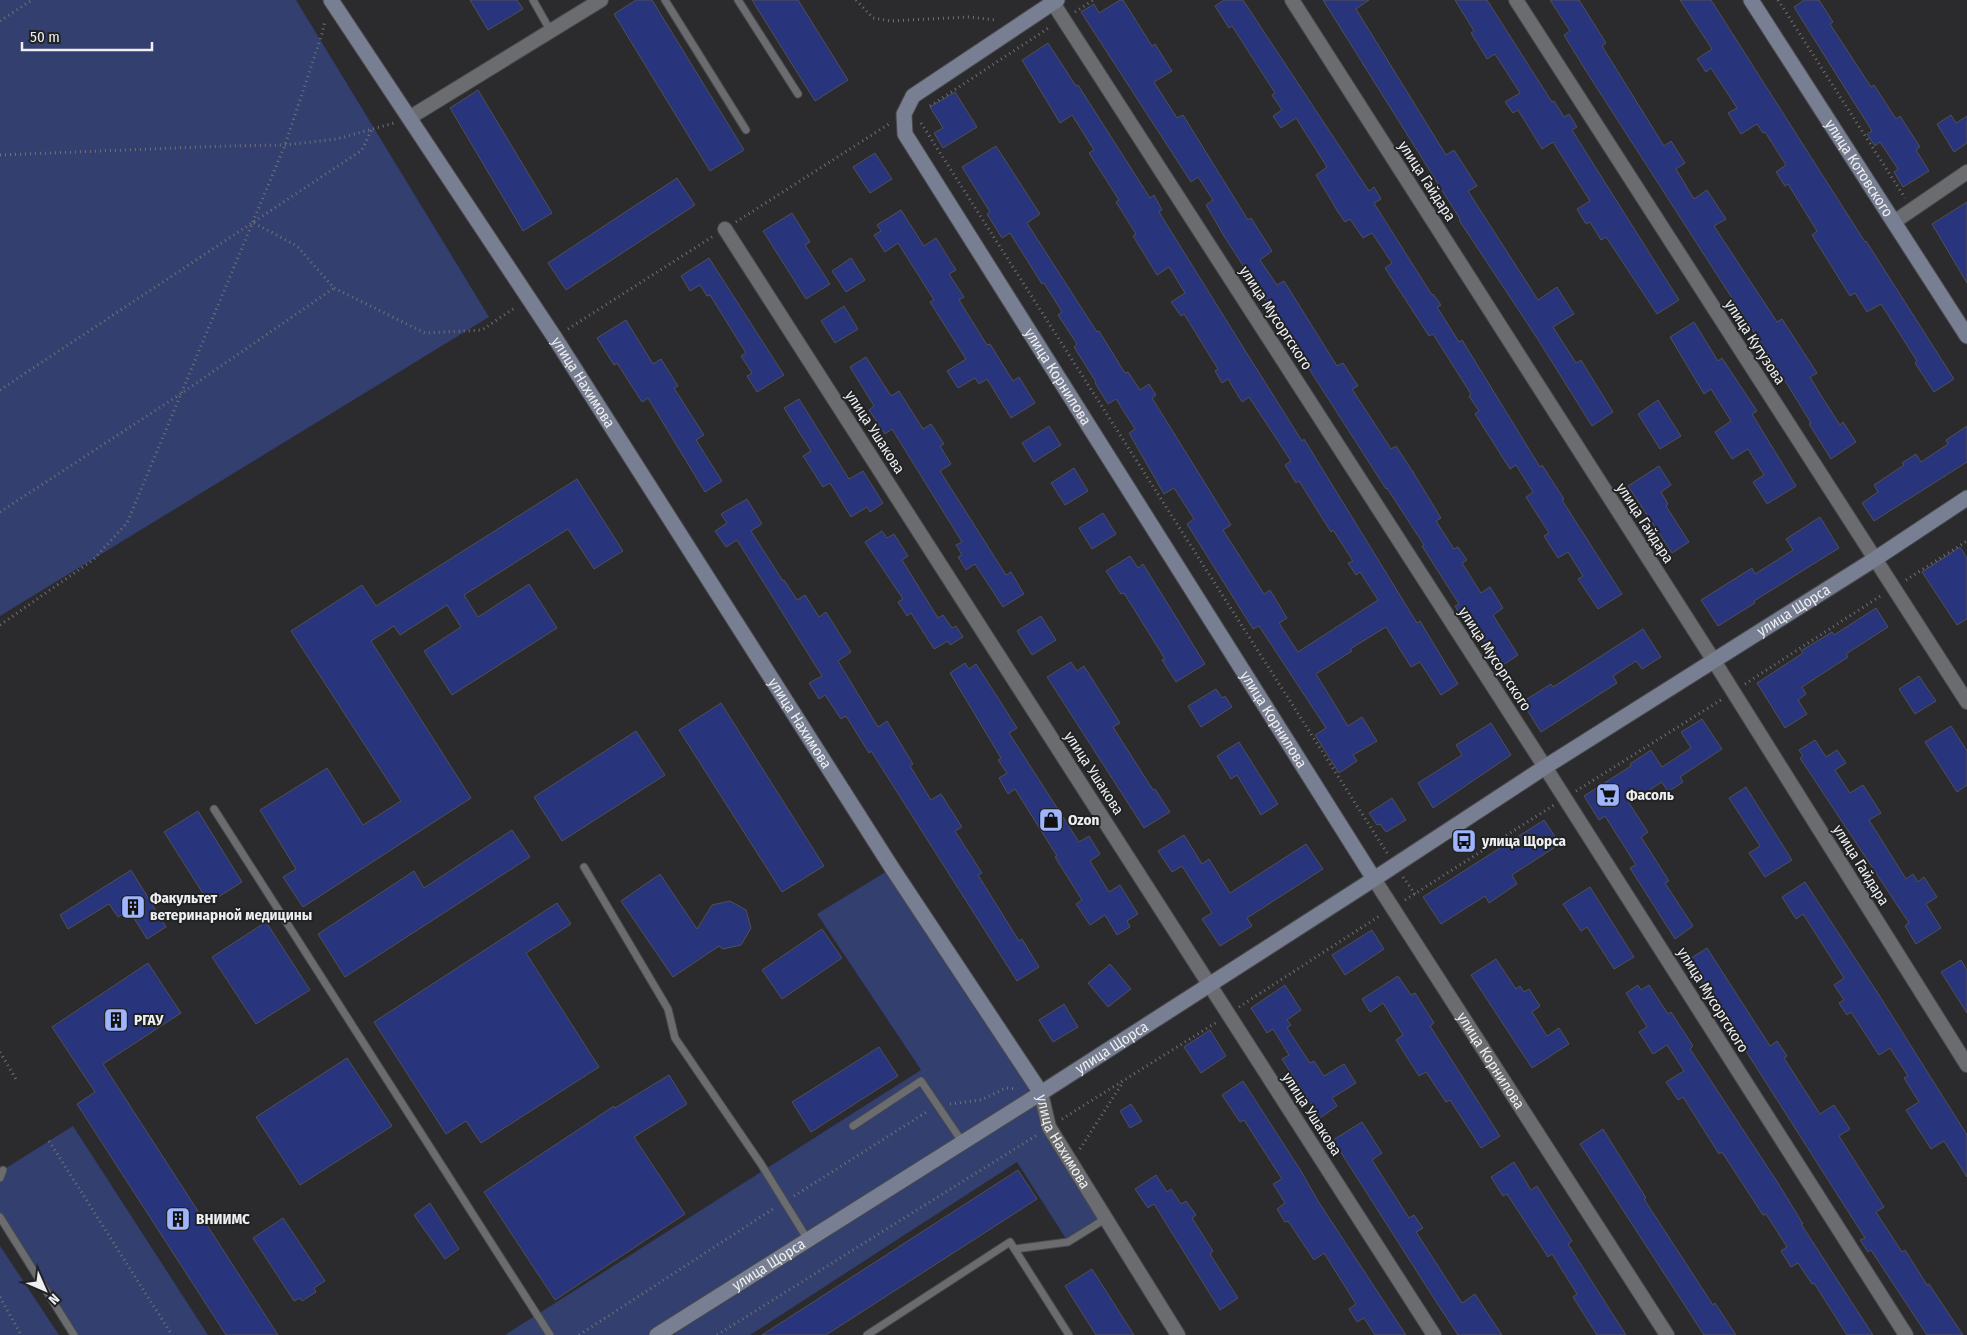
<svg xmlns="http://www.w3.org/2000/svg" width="1967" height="1335" font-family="'Fira Sans Condensed',sans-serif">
<rect width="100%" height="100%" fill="#2b2b2e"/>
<g fill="#333f6f">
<polygon points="0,0 296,0 489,317 0,616"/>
<polygon points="892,868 1041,1093 1049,1127 1105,1219 1068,1242 1017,1162 750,1335 675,1335 670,1327 656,1335 505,1335 921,1070 817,914"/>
<polygon points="73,1126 208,1335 74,1335 0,1217 0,1178 3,1170"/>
<polygon points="0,1246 59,1335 0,1335"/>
</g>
<g fill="#28357d" stroke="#505053">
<polygon points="470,0 517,0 523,9 488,30"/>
<polygon points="636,0 652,0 744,150 710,171 614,14"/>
<polygon points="752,0 798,0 848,80 815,101"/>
<polygon points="1120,0 1123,0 1152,46 1155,44 1172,71 1154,82 1177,118 1183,115 1248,220 1251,218 1272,251 1260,260 1277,285 1284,281 1337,366 1343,363 1358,386 1352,389 1391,449 1396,446 1413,472 1441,518 1436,521 1454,549 1458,547 1467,560 1462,563 1481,593 1490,587 1503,608 1493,615 1518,655 1500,667 1470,620 1465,623 1455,606 1459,604 1422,546 1424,545 1387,488 1386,489 1224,236 1206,205 1213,200 1198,177 1191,182 1081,12 1094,4 1099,13"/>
<polygon points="1224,0 1243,0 1369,191 1374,187 1381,199 1374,203 1432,295 1433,294 1441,305 1437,307 1459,342 1462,340 1540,467 1542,465 1564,499 1562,500 1622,594 1598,609 1578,579 1583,576 1568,552 1558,558 1544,536 1549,533 1526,497 1533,492 1516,465 1510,469 1475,414 1479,411 1469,396 1471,394 1433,334 1429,336 1385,268 1392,263 1372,233 1363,238 1350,219 1345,222 1338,212 1316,175 1327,167 1296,118 1281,128 1273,116 1282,110 1272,95 1275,93 1232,26 1229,28 1215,6"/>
<polygon points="1323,0 1369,0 1356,9 1446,155 1454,150 1477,186 1468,191 1538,300 1557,287 1574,314 1553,327 1576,363 1581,360 1613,412 1592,426 1537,338 1459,220 1460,219"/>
<polygon points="1455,0 1487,0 1552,102 1554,101 1564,117 1569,114 1577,127 1572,130 1679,300 1657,314 1606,237 1601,240 1590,222 1586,224 1577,209 1590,201 1553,142 1542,149 1518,110 1513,113 1505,102 1520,93 1495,54 1487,59 1471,33 1474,31"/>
<polygon points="1550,0 1579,0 1606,43 1602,46 1664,146 1671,141 1685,163 1676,169 1694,199 1707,190 1726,219 1714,226 1777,322 1782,319 1817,373 1810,377 1822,397 1840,425 1843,422 1856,442 1831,459 1809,424 1811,423 1784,379 1586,71 1564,35 1570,31"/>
<polygon points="1680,0 1711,0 1865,242 1866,241 1954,379 1934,392 1915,363 1917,361 1881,304 1867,312 1855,293 1850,296 1812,235 1817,231 1788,184 1785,186 1776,172 1786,165 1765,132 1763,133 1757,124 1741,134 1728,113 1737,108 1711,68 1706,72 1697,59 1712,49"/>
<polygon points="1804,0 1819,0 1833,22 1830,24 1871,87 1874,85 1896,119 1900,116 1920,147 1916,150 1929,171 1903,187 1894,172 1898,169 1880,142 1875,146 1867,134 1872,131 1794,7"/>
<polygon points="1048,43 1076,86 1078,85 1150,198 1154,195 1162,210 1159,212 1246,352 1302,441 1304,439 1417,623 1420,621 1458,684 1441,695 1420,662 1411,667 1386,627 1350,649 1352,651 1316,674 1348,726 1362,717 1377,741 1353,755 1357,761 1339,773 1315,735 1326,728 1259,626 1253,629 1187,524 1194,519 1174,488 1164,494 1129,433 1135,429 1116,399 1108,404 1095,383 1096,382 1074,347 1077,344 1058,315 1062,312 1044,283 1042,284 1010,233 1002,238 987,214 990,212 962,167 996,146 1040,214 1027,223 1097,332 1099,331 1125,373 1128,372 1140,390 1149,384 1156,395 1152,398 1231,525 1223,530 1264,594 1270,590 1287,618 1279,623 1298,652 1378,600 1360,572 1356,575 1348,563 1353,561 1333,530 1331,532 1299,481 1296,483 1285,465 1291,461 1249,397 1242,402 1228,379 1222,383 1215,371 1218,369 1184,314 1181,316 1171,302 1185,293 1169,267 1157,275 1133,236 1136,234 1116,202 1119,200 1089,153 1094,150 1072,115 1060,123 1022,60"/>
<polygon points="478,90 552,213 523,231 450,108"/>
<polygon points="955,92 977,127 943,148 934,133 943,128 930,107"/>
<polygon points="1951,115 1956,123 1967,116 1967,143 1954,152 1937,124"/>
<polygon points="875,153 892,179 870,193 853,167"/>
<polygon points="677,178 695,205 566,290 548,263"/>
<polygon points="1967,202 1967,283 1932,224"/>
<polygon points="901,210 924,246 936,238 956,270 949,274 964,297 959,300 987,345 990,344 1013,381 1019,377 1035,403 1011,418 987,379 979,384 975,378 958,388 947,371 966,359 930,302 934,300 898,243 885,252 874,235 881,231 877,225"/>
<polygon points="792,213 810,242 805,245 830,284 806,299 763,231"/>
<polygon points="709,258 784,375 757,392 747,376 752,373 741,356 746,353 710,295 707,296 700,285 690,291 681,276"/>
<polygon points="851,258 865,280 846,292 832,271"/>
<polygon points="844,306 858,329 835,343 821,321"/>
<polygon points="626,320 653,364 661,359 678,386 674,388 704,435 696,440 722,481 705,492 648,398 642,402 617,363 614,365 597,338"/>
<polygon points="1694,322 1718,361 1722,358 1757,411 1752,414 1796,486 1767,504 1753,482 1764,475 1748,449 1732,459 1715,432 1731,421 1711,389 1704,394 1670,337"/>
<polygon points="866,357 891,396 899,391 923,429 931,424 944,444 940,446 951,464 940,471 1006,575 1011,572 1024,594 1003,607 975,564 966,570 958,557 962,555 956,545 962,542 892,429 885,434 869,410 874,406 850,367"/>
<polygon points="799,399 849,479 863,471 883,503 870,512 867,507 851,517 830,483 823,487 803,456 811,451 784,408"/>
<polygon points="1658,400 1681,436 1660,449 1638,414"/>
<polygon points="1049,426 1061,445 1034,462 1022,443"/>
<polygon points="1967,426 1967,462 1874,521 1862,503 1878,492 1874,485 1904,465 1902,463 1916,454 1921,462 1948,444 1946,440"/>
<polygon points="1659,466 1671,485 1661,492 1668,504 1666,506 1689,542 1672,553 1628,486"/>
<polygon points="1074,468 1088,491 1065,505 1051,483"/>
<polygon points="577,479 623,551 594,569 568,529 464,595 478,617 529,584 557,628 452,695 424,651 461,627 447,605 400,635 394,626 371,641 471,798 303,907 283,877 296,869 260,810 327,768 363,825 401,801 291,631 362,585 376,606"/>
<polygon points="747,499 762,524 751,531 783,581 784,580 797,600 805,595 819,617 826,612 851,652 838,661 878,727 887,721 913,764 910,766 931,800 941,794 962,827 955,831 982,873 978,875 1019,941 1022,939 1039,967 1017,981 871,751 869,753 846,716 841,719 825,695 819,699 809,683 822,676 737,540 726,547 715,531 727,523 721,514"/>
<polygon points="1103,513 1116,534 1092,549 1079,528"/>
<polygon points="1820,517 1839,548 1754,601 1755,603 1718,626 1701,600 1752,568 1755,574 1793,550 1786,539"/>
<polygon points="882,531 887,538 894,534 908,556 902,560 938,618 943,615 952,628 956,626 963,637 950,645 948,641 934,649 911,613 907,616 898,602 903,599 865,542"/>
<polygon points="1960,547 1967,558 1967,619 1957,625 1922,572"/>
<polygon points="1130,556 1138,568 1143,564 1205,664 1176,682 1162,660 1165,659 1124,593 1121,594 1106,571"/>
<polygon points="1876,608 1888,627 1846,654 1848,657 1802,687 1806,694 1798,700 1807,714 1785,728 1757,683 1803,653 1801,651 1832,632 1834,635"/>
<polygon points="1041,616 1056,640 1032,655 1017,631"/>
<polygon points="1643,629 1661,657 1642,669 1636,661 1613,676 1617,683 1541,732 1522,702 1551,684 1553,687"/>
<polygon points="1071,662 1077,671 1084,666 1120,723 1113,727 1153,790 1155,789 1170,812 1144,828 1047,677"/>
<polygon points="965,663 969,669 976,664 1000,701 1017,728 1009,733 1079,842 1089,836 1100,854 1090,861 1109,892 1120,885 1138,914 1127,921 1130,927 1117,935 1105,915 1090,925 1076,904 1082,900 1055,857 1057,856 1015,789 1008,794 999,778 1007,773 998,760 1001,758 950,673"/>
<polygon points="1919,676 1936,701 1915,714 1899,689"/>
<polygon points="1216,689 1222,698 1225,696 1232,707 1201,727 1188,706"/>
<polygon points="721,703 824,866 782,892 679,730"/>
<polygon points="1702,719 1722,749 1680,777 1683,782 1668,792 1662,782 1629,803 1648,832 1641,837 1669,881 1665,883 1693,926 1675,939 1630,868 1636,865 1605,816 1599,820 1584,796 1631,766 1630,764 1651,750 1662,767 1691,748 1681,732"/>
<polygon points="1491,723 1511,755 1433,808 1418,783 1462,755 1456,745"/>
<polygon points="1951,726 1967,751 1967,785 1957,792 1925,742"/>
<polygon points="636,731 665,775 562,841 534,797"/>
<polygon points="1815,740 1826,757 1837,750 1846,763 1835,770 1850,793 1863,785 1881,813 1869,820 1906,879 1913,874 1918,882 1924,877 1937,897 1926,904 1941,928 1916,944 1905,926 1909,923 1800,758 1803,756 1799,750"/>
<polygon points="1239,742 1278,804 1261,815 1237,775 1231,779 1217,756"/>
<polygon points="1746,787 1792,860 1765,877 1749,853 1760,846 1729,798"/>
<polygon points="1392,798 1406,820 1386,832 1380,824 1377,825 1369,813"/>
<polygon points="198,811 242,882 209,903 164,832"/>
<polygon points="1544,820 1560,844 1512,875 1517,884 1489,903 1485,896 1441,924 1423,897"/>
<polygon points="512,830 530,857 345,977 318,934 414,871 424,888"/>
<polygon points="1184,835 1202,864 1209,859 1230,893 1306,844 1323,869 1247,918 1252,926 1220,946 1202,919 1212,913 1182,866 1172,872 1158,851"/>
<polygon points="131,870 166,927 147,939 129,910 118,917 109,904 68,929 60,915"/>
<polygon points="660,874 697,929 712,905 730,901 746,910 751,928 741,945 723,949 719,946 673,977 621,901"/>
<polygon points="1805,882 1879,995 1967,1135 1967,1177 1944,1141 1931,1149 1906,1110 1919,1102 1904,1078 1908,1076 1890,1048 1879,1055 1851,1012 1847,1015 1839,1003 1844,1000 1834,985 1844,978 1803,914 1796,919 1782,897"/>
<polygon points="1590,887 1634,957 1614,969 1587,927 1581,931 1563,904"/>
<polygon points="557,903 571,924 526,953 599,1067 481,1143 466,1121 446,1134 374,1022"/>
<polygon points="266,922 310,990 256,1024 212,957"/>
<polygon points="822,929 842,958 782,999 762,970"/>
<polygon points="1372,930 1384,949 1345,975 1332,955"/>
<polygon points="1707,948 1770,1046 1777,1041 1787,1056 1784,1058 1820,1114 1834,1105 1850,1129 1839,1136 1884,1207 1876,1212 1902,1252 1905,1250 1927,1285 1929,1284 1963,1335 1927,1335 1871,1250 1868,1252 1860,1240 1865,1238 1688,960"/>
<polygon points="1496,959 1516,989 1520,986 1524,992 1529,989 1540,1006 1532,1012 1547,1036 1559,1028 1569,1044 1532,1068 1471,975"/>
<polygon points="1961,960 1967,970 1967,1013 1941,972"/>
<polygon points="148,963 181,1013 103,1064 278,1335 226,1335 77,1104 95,1092 52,1027"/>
<polygon points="1110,964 1131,989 1108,1007 1088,983"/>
<polygon points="1398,976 1411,995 1415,993 1434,1023 1430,1026 1500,1136 1481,1148 1450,1100 1446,1102 1426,1072 1419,1076 1396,1040 1403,1035 1383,1003 1370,1012 1362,999"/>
<polygon points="1285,985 1301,1010 1287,1020 1291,1025 1287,1028 1310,1063 1314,1061 1324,1076 1344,1064 1356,1083 1332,1098 1337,1106 1320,1118 1282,1059 1289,1055 1273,1029 1267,1033 1251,1008"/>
<polygon points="1638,985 1641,990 1649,985 1668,1014 1671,1012 1693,1046 1690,1049 1778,1183 1803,1224 1801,1224 1873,1335 1847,1335 1814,1283 1812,1284 1798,1263 1791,1267 1781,1251 1787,1247 1766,1214 1763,1215 1722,1152 1719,1154 1683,1097 1678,1100 1666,1082 1684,1071 1667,1045 1653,1054 1639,1032 1647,1027 1626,993"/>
<polygon points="1064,1004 1078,1027 1053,1042 1039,1020"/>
<polygon points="1210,1030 1226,1056 1201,1073 1184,1047"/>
<polygon points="879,1047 898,1076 811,1132 792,1102"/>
<polygon points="347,1058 392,1126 300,1185 256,1117"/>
<polygon points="669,1075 687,1104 634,1137 685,1214 555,1300 484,1192 614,1106 615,1108"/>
<polygon points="1243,1081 1301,1171 1318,1201 1406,1335 1375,1335 1364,1318 1357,1322 1349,1309 1356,1304 1324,1253 1314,1260 1288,1221 1285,1222 1277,1209 1285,1203 1273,1184 1282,1179 1244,1120 1240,1122 1222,1095"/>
<polygon points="1131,1104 1142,1121 1130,1128 1120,1111"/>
<polygon points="1362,1122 1382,1153 1372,1160 1409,1218 1414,1215 1423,1228 1416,1232 1462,1303 1475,1294 1502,1335 1458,1335 1435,1300 1333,1140"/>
<polygon points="1603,1129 1646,1198 1644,1199 1713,1305 1715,1303 1736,1335 1704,1335 1597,1170 1580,1144"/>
<polygon points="1514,1162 1531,1190 1537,1186 1572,1241 1568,1244 1626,1335 1597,1335 1573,1297 1577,1294 1552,1254 1548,1257 1507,1194 1503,1196 1491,1177"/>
<polygon points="1018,1170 1037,1199 826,1335 762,1335"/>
<polygon points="1156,1175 1167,1192 1171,1189 1181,1204 1186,1201 1196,1215 1192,1218 1213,1251 1210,1254 1238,1298 1220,1310 1154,1204 1148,1208 1135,1189"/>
<polygon points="430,1203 459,1249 445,1259 414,1215"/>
<polygon points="283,1218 325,1281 314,1288 316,1292 302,1301 300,1298 294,1301 253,1238"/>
<polygon points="1092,1269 1134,1335 1096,1335 1065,1286"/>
</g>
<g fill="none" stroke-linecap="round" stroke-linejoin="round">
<defs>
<g id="lane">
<polyline points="533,0 550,30"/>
<polyline points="665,0 746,130"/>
<polyline points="738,0 798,94"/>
<polyline points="214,809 550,1335"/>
<polyline points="584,867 668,1009 675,1038 761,1164 808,1240"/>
<polyline points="853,1126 921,1081 963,1143"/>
<polyline points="0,1178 3,1170"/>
<polyline points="0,1217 74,1335"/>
<polyline points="1015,1249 1068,1242 1105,1219"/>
<polyline points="867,1335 1010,1242 1069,1335"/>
</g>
<g id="street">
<polyline points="1292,0 1714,661 1967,1065"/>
<polyline points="1516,0 1967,702"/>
<polyline points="1053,3 1545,767 1906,1335"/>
<polyline points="409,118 601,0"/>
<polyline points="1894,222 1967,172"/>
<polyline points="725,229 1434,1335"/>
<path id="s1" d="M 1374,879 L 1667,1335"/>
<path id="s2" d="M 1041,1093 L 1049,1127 L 1178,1335"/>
</g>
<g id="secondary">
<path id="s3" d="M 331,0 L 555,338 L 892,868 L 1041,1093"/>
<path id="s4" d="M 1057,0 L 913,96 L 904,114 L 905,134 L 1374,879"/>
<path id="s5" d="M 1751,0 L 1967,336"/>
<path id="s6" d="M 657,1335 L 1041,1093 L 1374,879 L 1545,767 L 1875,559 L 1967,498"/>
</g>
</defs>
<use href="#lane" stroke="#48494a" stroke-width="9"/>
<use href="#street" stroke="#48494a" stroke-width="16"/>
<use href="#secondary" stroke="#48494a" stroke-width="17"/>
<g stroke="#727274" stroke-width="3" stroke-dasharray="1 4" stroke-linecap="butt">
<polyline points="856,0 873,18 891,21 968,17 997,20"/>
<polyline points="1778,0 1905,198"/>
<polyline points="1075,12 1093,0"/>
<polyline points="0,21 32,0"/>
<polyline points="930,106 1050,27"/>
<polyline points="921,123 1387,853"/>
<polyline points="0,155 226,146 285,145 337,139 394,123"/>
<polyline points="736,222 889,124"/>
<polyline points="254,223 297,246 334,288 425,333 482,330 516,307"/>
<polyline points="568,329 712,237"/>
<polyline points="0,390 362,150 372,129"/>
<polyline points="0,512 182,393 334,288"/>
<polyline points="1906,580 1967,541"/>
<polyline points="0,625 93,560 127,523 285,145 322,34 325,20"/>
<polyline points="1745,684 1882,595"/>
<polyline points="1576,791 1721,700"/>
<polyline points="1403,877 1415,894"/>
<polyline points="1405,900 1554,805"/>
<polyline points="1239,1007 1381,915"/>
<polyline points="0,1052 17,1081"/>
<polyline points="950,1104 981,1100 1006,1088 1016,1089"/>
<polyline points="1062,1119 1217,1022"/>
<polyline points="49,1141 172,1335"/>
<polyline points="1080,1149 1123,1082"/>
<polyline points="794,1196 928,1111"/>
<polyline points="0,1297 21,1335"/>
<polyline points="579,1335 776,1207"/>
<polyline points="717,1335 1037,1135"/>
</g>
<use href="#lane" stroke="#6b6c6f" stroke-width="7"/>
<use href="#street" stroke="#6b6c6f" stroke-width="14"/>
<use href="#secondary" stroke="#787f93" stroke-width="15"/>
</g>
<defs>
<symbol id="supermarket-square" viewBox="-11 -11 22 22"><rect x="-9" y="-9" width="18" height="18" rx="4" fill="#9eb4fd" stroke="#212224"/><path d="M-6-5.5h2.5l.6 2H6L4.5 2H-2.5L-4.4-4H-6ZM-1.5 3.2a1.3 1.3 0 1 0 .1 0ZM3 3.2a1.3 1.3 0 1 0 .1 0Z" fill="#111"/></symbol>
<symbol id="shop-square" viewBox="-11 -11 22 22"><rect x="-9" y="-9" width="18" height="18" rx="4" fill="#9eb4fd" stroke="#212224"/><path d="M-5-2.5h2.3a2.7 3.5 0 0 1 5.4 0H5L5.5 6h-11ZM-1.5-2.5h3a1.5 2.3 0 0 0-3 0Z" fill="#111"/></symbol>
<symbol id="bus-square" viewBox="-11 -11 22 22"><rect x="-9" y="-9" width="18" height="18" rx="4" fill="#9eb4fd" stroke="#212224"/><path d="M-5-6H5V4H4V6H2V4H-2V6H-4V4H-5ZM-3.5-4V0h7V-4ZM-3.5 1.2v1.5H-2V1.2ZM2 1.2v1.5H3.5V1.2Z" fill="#111"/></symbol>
<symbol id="building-square" viewBox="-11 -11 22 22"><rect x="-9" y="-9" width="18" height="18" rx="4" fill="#9eb4fd" stroke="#212224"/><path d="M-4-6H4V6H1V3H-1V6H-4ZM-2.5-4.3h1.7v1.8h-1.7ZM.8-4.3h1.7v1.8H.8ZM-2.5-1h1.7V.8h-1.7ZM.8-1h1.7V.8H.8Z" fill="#111"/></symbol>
</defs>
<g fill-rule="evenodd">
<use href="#supermarket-square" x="1594" y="781" width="28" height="28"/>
<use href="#shop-square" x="1037" y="806" width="28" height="28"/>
<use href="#bus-square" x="1450" y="827" width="28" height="28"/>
<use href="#building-square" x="119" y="893" width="28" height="28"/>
<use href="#building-square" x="102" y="1006" width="28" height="28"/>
<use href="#building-square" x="164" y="1205" width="28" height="28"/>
</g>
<g text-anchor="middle" stroke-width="4" stroke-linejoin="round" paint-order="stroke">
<g font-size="15" fill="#eeeff0" stroke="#212224">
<text dy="5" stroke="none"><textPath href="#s5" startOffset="200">улица Котовского</textPath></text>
<text transform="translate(1427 181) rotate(57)" y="5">улица Гайдара</text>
<text transform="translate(1276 318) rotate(57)" y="5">улица Мусоргского</text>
<text transform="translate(1755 342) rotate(57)" y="5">улица Кутузова</text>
<text dy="5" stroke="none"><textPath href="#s4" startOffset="500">улица Корнилова</textPath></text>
<text dy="5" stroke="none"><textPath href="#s3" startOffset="458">улица Нахимова</textPath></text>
<text transform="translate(875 432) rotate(57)" y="5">улица Ушакова</text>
<text transform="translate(1645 523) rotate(57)" y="5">улица Гайдара</text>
<text dy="5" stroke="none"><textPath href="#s6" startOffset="1348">улица Щорса</textPath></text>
<text transform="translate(1495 659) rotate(57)" y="5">улица Мусоргского</text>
<text dy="5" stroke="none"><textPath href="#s4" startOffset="905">улица Корнилова</textPath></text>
<text dy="5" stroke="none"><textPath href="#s3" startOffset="862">улица Нахимова</textPath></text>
<text transform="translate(1094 773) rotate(57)" y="5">улица Ушакова</text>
<text transform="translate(1861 865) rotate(58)" y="5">улица Гайдара</text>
<text transform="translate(1713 1000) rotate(58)" y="5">улица Мусоргского</text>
<text dy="5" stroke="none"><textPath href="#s6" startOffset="538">улица Щорса</textPath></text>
<text dy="5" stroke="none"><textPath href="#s1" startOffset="216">улица Корнилова</textPath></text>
<text transform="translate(1312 1114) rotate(57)" y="5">улица Ушакова</text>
<text dy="5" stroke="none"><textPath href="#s2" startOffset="54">улица Нахимова</textPath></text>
<text dy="5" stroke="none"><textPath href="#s6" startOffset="132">улица Щорса</textPath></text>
</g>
<g font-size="15" font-weight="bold" fill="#eeeff0" stroke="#212224" text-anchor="start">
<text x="1626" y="800">Фасоль</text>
<text x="1068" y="825">Ozon</text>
<text x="1482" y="846">улица Щорса</text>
<text x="150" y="903">Факультет<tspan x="150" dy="17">ветеринарной медицины</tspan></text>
<text x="134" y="1025">РГАУ</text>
<text x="196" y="1224">ВНИИМС</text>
</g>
</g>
<g transform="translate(45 1290) rotate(135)" stroke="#212224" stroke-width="4" paint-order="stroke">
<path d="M0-4L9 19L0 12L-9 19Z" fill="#eeeff0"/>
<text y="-8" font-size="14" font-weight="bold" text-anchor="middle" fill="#eeeff0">N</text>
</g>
<path d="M22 42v8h130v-8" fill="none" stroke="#eeeff0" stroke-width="2.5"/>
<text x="30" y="42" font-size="15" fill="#eeeff0" stroke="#212224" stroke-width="4" paint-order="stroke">50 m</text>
</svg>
